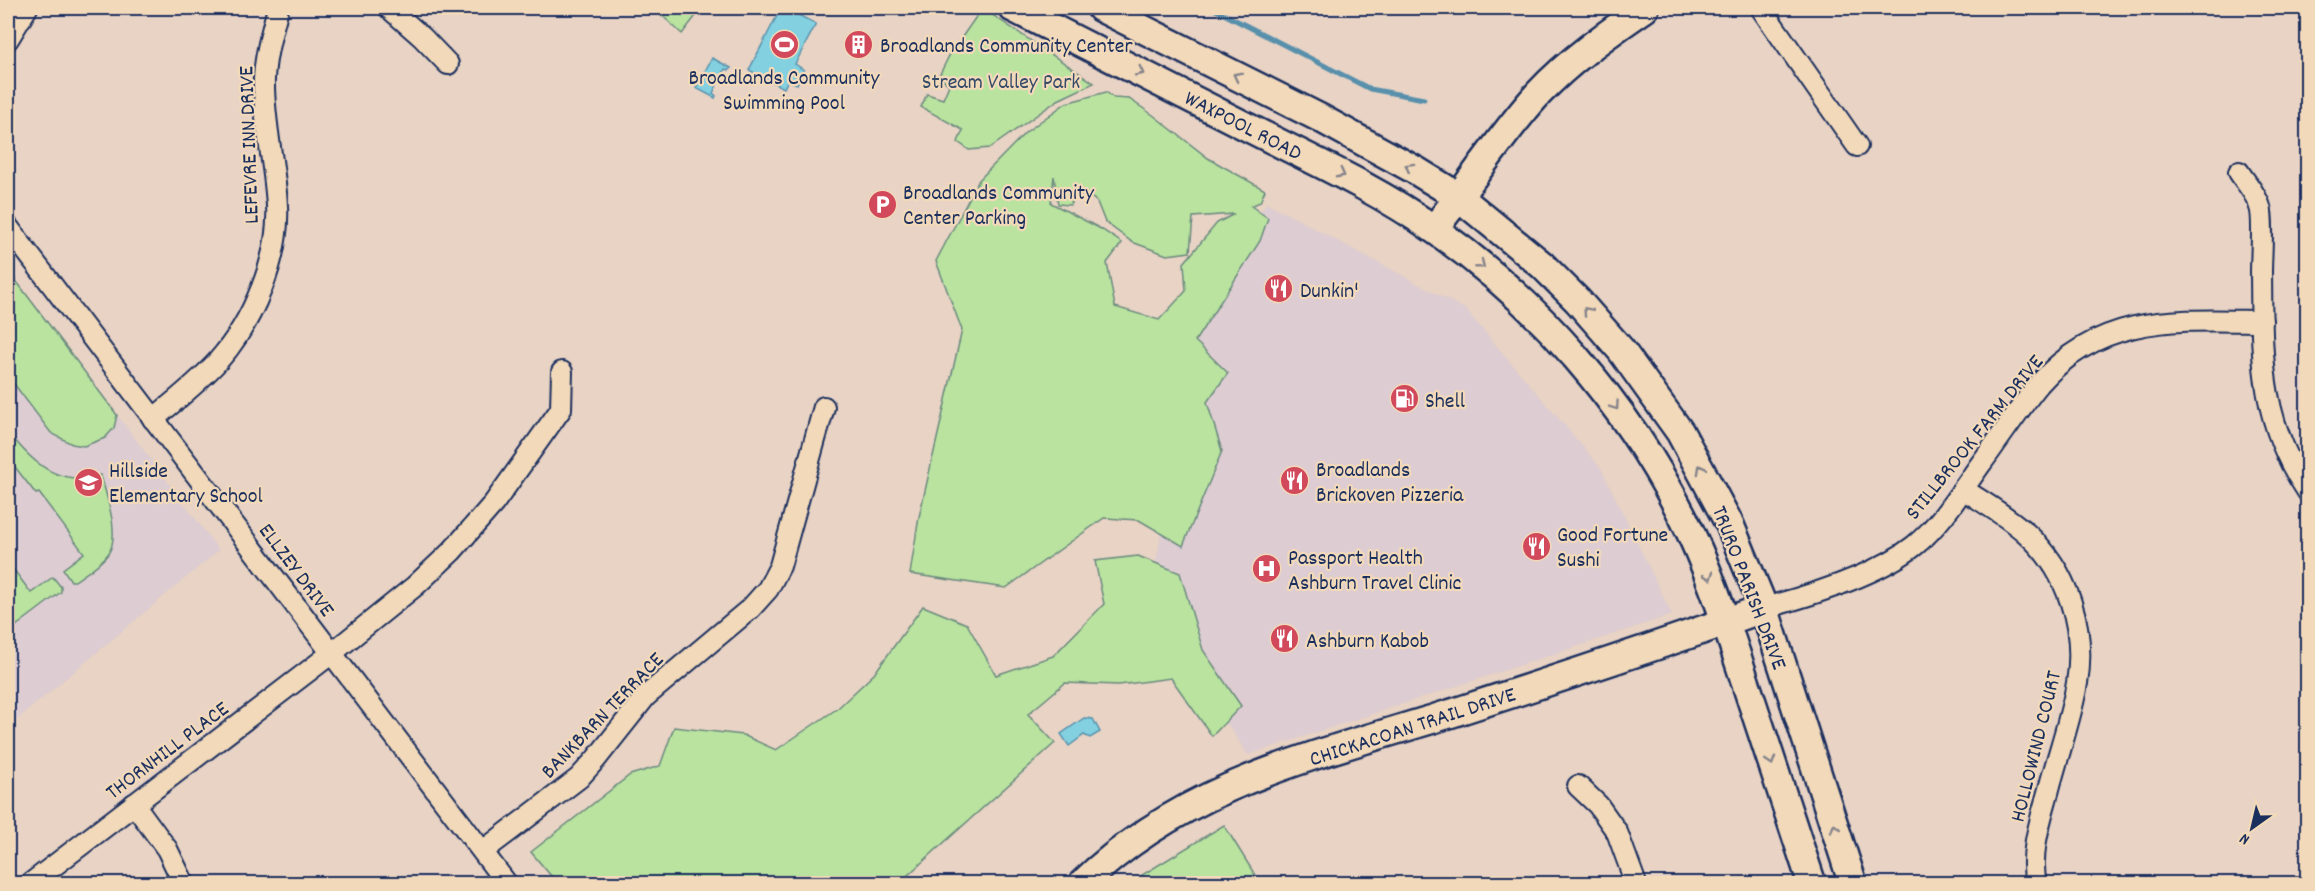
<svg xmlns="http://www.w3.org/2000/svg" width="2315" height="891" font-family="Dekko,sans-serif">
<rect width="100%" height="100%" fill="#e8d3c4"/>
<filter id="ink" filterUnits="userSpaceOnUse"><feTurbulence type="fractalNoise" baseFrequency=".0167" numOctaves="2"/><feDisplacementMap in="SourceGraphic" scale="12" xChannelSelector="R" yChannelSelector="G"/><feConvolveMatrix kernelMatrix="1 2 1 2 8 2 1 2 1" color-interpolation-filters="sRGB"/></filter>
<g filter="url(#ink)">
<g fill="#ddccd1">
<polygon points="1267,203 1465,309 1601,468 1672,615 1248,755 1148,604 1161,535 1198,436 1183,307"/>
<polygon points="8,270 219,550 8,727"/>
</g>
<g fill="#b9e39f" stroke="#6a897e" stroke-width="1.5" fill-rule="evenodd">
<polygon points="654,8 702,8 682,34"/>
<polygon points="982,8 1094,83 1058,100 990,148 969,150 958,142 963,130 921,107 927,94 943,99 949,85 939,76 949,56"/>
<path d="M 1106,92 L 1114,98 L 1129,99 L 1153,115 L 1208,158 L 1265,190 L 1260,202 L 1251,206 L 1268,218 L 1260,241 L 1195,341 L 1228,373 L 1207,402 L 1222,451 L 1183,546 L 1139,520 L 1104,518 L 1006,588 L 910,574 L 919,517 L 962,330 L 936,261 L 979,180 L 1026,132 L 1066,103 ZM 1054,176 L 1058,204 L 1070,205 L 1074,197 L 1086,193 L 1097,202 L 1105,222 L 1132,242 L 1167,255 L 1190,252 L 1193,217 L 1234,214 L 1217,223 L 1184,263 L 1186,291 L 1159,320 L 1115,307 L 1107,263 L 1122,243 L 1101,229 L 1051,203 Z"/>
<polygon points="8,270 117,415 114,428 105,438 84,446 72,444 51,433 8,376"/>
<path d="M 14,439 C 37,467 62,486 101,475 C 106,495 121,536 108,554 C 100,565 86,573 75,581 L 71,581 L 63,569 L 84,553 L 39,493 L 36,494 L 8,458 L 11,455 L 8,451 L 8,440 Z"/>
<polygon points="1138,556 1180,573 1203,650 1241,706 1212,736 1171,678 1119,685 1065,683 1028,714 1055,743 899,883 557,883 531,852 630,775 660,766 674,727 743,735 776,750 838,708 874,674 923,606 967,624 996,675 1053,656 1104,604 1095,561"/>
<polygon points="8,562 31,593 53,577 61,587 61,592 8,632"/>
<polygon points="1224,825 1260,883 1129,883"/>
</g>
<g fill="#82d0e0" stroke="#5990ac" stroke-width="1.5">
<polygon points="781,8 785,8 816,24 795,64 804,70 797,84 788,80 784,88 749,70"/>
<polygon points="712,58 731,68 729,70 725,69 713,93 716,96 715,98 696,88"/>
<polygon points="1084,718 1093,719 1100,732 1090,738 1084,735 1069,746 1061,734"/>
</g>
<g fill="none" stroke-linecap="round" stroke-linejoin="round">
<polyline stroke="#5990ac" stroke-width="5" points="1212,8 1370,89 1424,99"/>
<defs>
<g id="street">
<polyline points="389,8 422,37 448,64"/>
<polyline points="1761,8 1857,146"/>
<polyline points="8,39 27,8"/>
<path d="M 2239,172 C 2246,183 2257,195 2260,207 C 2264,218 2261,258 2261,272 C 2262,355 2259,420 2308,492"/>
<polyline points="8,227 507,884"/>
<path d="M 153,419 C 175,401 198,383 218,361 C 252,323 280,258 277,206 C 275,164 263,122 264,79 C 265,55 272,31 278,8"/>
<path d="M 1963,489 C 1984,503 2007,516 2026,533 C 2068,570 2086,629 2077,683 C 2071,719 2058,754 2049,789 C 2041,819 2029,852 2036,884"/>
<path d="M 1764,608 C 1809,596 1877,575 1914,546 C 1941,524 1960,493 1980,465 C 2000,438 2018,410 2039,384 C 2101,313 2177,320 2262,321"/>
<polyline points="1578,786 1598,805 1617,832 1636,884"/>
<polyline points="134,804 167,849 184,884"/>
<polyline points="483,851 579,778 596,759 646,696 751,608 768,589 780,566 824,407"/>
<polyline points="30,884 332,653 415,586 452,551 494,503 561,409 562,372"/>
</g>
<g id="secondary">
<path d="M 1013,8 C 1095,49 1177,91 1259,133 C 1319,163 1380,191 1435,230 C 1538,302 1626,403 1683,517 C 1710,571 1728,629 1747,687 C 1769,752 1790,818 1812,884"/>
<polyline points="1101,8 1320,118 1415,170 1459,197 1542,265 1578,301 1621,350 1680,432 1730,525 1764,608 1853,884"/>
<path d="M 1434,229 C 1469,185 1500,136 1538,94 C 1570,60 1607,34 1645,8"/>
<path d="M 1082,884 C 1187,783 1315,756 1449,714 C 1554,680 1660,646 1764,608"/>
</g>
</defs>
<use href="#street" stroke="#1b2f5e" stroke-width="24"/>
<use href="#secondary" stroke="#1b2f5e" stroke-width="32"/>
<use href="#street" stroke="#f2d9b9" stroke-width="20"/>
<use href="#secondary" stroke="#f2d9b9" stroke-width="27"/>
</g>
<defs><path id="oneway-chevron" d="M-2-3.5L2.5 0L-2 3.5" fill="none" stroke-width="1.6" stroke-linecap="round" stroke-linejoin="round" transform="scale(1.5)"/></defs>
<g stroke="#86848c">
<use href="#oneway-chevron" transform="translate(1140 72) rotate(27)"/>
<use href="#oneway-chevron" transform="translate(1237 76) rotate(-153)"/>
<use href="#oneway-chevron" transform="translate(1409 167) rotate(-151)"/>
<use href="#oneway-chevron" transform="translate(1341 174) rotate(28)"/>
<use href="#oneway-chevron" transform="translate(1481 265) rotate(39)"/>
<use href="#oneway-chevron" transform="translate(1587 311) rotate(-131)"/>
<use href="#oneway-chevron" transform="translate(1615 406) rotate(55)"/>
<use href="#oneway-chevron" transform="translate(1701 469) rotate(-119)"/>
<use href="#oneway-chevron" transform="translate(1709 576) rotate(70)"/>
<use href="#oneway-chevron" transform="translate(1771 761) rotate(72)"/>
<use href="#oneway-chevron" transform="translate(1835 828) rotate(-108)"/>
</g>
</g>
<defs>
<symbol id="stadium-disc" viewBox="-11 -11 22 22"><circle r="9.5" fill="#d1495b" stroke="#f2d9b9"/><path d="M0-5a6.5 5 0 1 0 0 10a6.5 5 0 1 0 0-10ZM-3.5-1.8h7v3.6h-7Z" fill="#fff"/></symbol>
<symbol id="building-disc" viewBox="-11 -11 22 22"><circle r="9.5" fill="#d1495b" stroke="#f2d9b9"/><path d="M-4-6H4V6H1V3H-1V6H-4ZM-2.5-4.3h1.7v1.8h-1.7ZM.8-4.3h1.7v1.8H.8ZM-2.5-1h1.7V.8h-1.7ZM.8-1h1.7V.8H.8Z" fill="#fff"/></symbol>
<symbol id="parking-disc" viewBox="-11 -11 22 22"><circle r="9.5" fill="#d1495b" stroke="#f2d9b9"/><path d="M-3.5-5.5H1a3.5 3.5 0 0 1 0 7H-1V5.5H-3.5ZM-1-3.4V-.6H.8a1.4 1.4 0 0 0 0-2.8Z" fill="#fff"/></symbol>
<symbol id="restaurant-disc" viewBox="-11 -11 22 22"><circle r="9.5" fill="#d1495b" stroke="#f2d9b9"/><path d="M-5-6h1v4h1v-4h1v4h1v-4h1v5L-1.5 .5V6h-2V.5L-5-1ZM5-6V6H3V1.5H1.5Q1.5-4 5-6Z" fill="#fff"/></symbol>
<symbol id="fuel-disc" viewBox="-11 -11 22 22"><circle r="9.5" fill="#d1495b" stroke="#f2d9b9"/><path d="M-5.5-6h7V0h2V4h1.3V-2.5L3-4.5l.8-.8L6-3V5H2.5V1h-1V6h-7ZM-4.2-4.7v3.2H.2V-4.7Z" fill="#fff"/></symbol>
<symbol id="school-disc" viewBox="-11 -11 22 22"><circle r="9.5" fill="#d1495b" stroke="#f2d9b9"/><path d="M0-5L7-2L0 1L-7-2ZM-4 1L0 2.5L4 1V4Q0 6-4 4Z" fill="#fff"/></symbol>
<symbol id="hospital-disc" viewBox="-11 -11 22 22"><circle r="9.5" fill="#d1495b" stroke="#f2d9b9"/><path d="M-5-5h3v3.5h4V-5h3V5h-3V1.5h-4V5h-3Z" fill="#fff"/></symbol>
</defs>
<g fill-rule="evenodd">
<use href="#stadium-disc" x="768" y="28" width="33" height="33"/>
<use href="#building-disc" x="842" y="28" width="33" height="33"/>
<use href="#parking-disc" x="866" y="188" width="33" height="33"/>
<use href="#restaurant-disc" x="1262" y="272" width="33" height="33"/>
<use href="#fuel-disc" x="1388" y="382" width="33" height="33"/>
<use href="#restaurant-disc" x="1278" y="464" width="33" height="33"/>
<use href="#school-disc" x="72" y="466" width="33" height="33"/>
<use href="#restaurant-disc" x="1520" y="530" width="33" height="33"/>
<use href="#hospital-disc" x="1250" y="552" width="33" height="33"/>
<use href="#restaurant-disc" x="1268" y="622" width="33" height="33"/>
</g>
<g text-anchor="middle" stroke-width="4.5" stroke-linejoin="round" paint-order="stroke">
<g font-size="22" fill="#1b2f5e" stroke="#f2d9b9" text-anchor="start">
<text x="880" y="52">Broadlands Community Center</text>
<text x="784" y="84" text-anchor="middle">Broadlands Community<tspan x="784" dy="25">Swimming Pool</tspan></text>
<text x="903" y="199">Broadlands Community<tspan x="903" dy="25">Center Parking</tspan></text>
<text x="1300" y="297">Dunkin'</text>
<text x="1425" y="407">Shell</text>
<text x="1316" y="476">Broadlands<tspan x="1316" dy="25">Brickoven Pizzeria</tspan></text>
<text x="109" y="477">Hillside<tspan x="109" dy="25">Elementary School</tspan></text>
<text x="1557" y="541">Good Fortune<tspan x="1557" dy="25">Sushi</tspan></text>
<text x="1288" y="564">Passport Health<tspan x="1288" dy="25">Ashburn Travel Clinic</tspan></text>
<text x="1306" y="647">Ashburn Kabob</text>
</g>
<g font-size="22" fill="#334a68" stroke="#f2d9b9">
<text x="1001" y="88">Stream Valley Park</text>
</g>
<g font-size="22" fill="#1b2f5e" stroke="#f2d9b9">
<text transform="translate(1244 124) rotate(27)" y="8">WAXPOOL ROAD</text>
<text transform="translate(247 145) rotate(-92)" y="8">LEFEVRE INN DRIVE</text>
<text transform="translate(1973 436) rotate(-51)" y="8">STILLBROOK FARM DRIVE</text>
<text transform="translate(298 569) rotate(53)" y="8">ELLZEY DRIVE</text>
<text transform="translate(1751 587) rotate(69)" y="8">TRURO PARISH DRIVE</text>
<text transform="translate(601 714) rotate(-46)" y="8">BANKBARN TERRACE</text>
<text transform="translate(1412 725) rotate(-18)" y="8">CHICKACOAN TRAIL DRIVE</text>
<text transform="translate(2034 746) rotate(-76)" y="8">HOLLOWIND COURT</text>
<text transform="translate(166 749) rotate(-37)" y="8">THORNHILL PLACE</text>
</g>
</g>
<rect width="2315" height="891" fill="none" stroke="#f2d9b9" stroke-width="30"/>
<rect x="15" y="15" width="2285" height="861" fill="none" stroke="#1b2f5e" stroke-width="2" filter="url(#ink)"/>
<g transform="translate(2252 828) rotate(214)" stroke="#f2d9b9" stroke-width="4.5" paint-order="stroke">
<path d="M0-4.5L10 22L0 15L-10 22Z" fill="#1b2f5e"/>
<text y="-9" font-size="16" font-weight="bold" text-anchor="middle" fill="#1b2f5e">N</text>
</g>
</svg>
